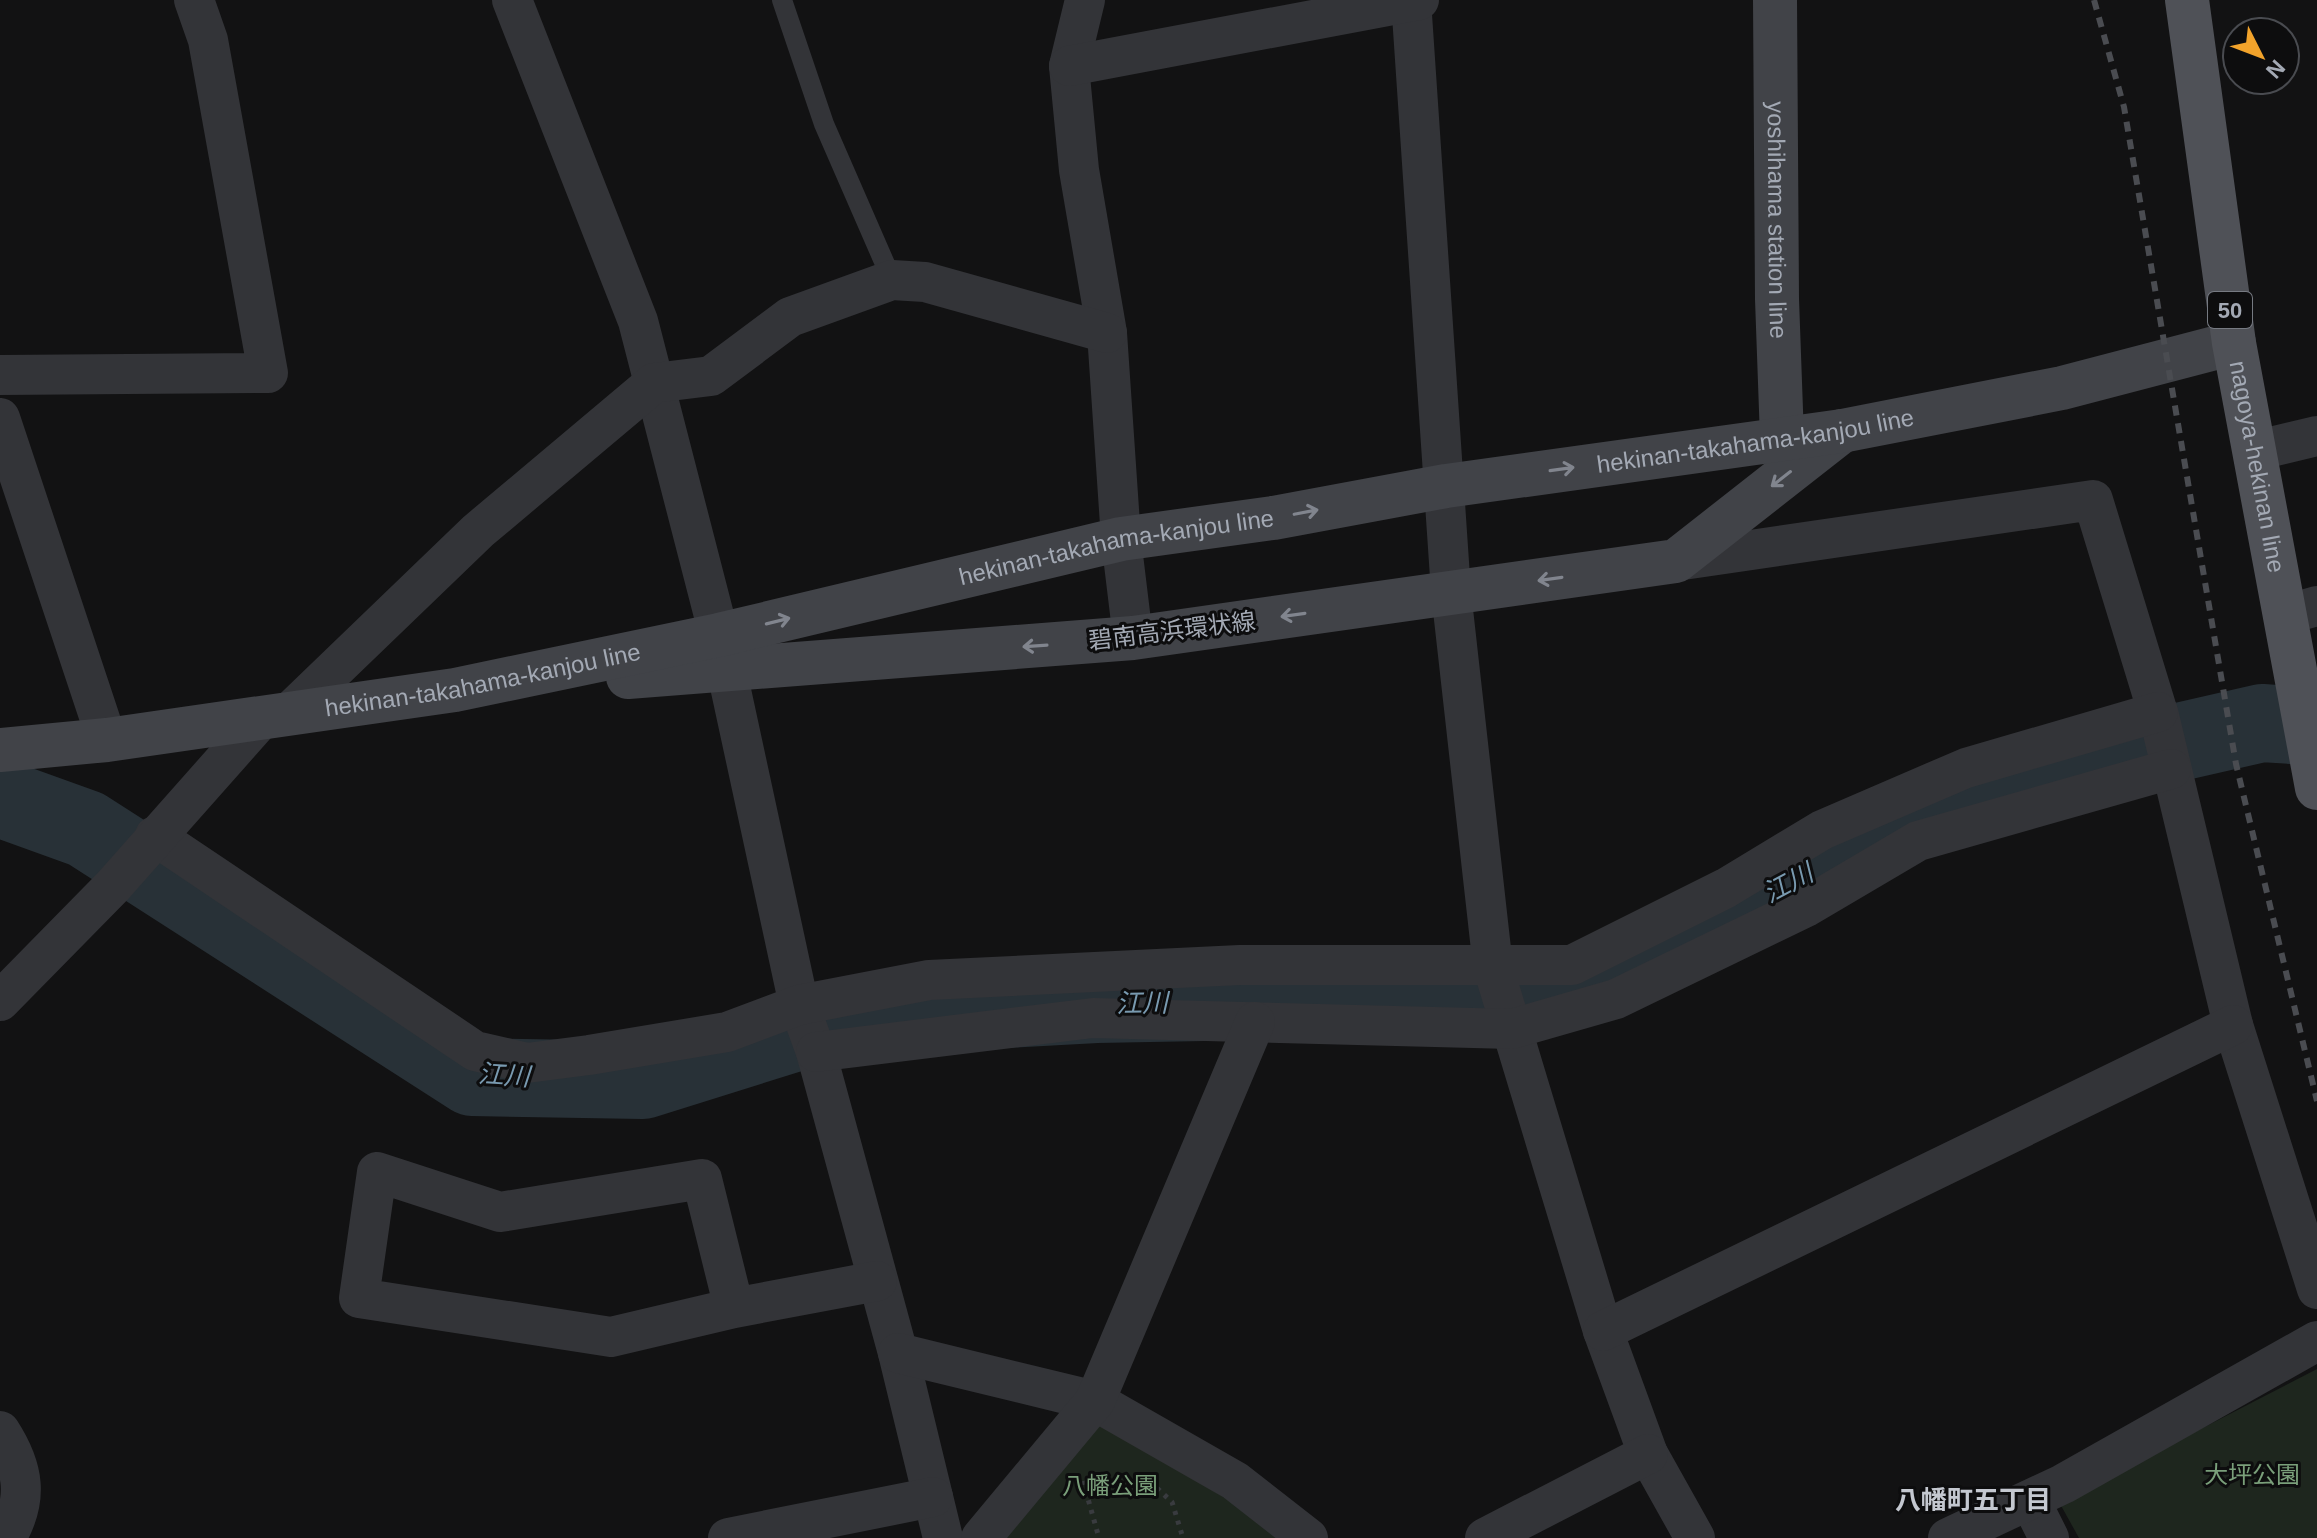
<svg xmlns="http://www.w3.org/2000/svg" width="2317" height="1538" font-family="Helvetica,'Noto Sans JP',sans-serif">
<defs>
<pattern id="water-ripples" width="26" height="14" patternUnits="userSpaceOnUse" patternTransform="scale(2)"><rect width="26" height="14" fill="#283137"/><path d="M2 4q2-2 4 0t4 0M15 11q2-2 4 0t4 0" fill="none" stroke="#444c52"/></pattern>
</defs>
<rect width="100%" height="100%" fill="#121213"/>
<g fill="#1e261e">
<polygon points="2317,1369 2317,1538 2079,1538 2059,1502"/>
<polygon points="1100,1420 1289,1538 991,1538"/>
</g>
<polygon fill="url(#water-ripples)" points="2317,701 2317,755 2269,747 2204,750 2197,713 2267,703"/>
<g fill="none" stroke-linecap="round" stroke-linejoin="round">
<polyline stroke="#283137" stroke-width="78" points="0,798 86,829 472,1077 643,1080 841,1018 1096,1004 1521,996 1597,983 1908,821 2135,752 2262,723 2307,726"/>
<g stroke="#393b3f" stroke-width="5" stroke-dasharray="4 6" stroke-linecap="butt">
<polyline points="1083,1481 1099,1538"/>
<polyline points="1157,1488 1172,1502 1183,1538"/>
</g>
<polyline stroke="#333438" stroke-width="20" points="782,0 824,124 892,280"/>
<g stroke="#333438" stroke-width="40">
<polyline points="512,0 638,321 719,635 799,1005 816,1052 898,1353 943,1538"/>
<polyline points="1085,0 1069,66 1079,170 1107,333 1121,539 1133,638"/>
<polyline points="1411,0 1451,592 1493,967 1603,1331 1648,1454 1695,1538"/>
<polyline points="1069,66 1419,0"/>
<polyline points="0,375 268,373 208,40 194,0"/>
<polyline points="0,418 107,740"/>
<polyline points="2254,451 2317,436"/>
<polyline points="1676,561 2093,500 2159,716 2233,1025 2317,1289"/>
<polyline points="2285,615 2317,606"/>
<polyline points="288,714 478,531 654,383 711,376 790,317 892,280 925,282 1107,333"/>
<polyline points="155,836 475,1051 527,1063 589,1055 727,1032 799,1005 929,980 1240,965 1572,965 1726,888 1822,830 1966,768 2158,712"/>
<polyline points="0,1001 113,886 261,719"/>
<polyline points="816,1052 1093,1018 1512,1029 1616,999 1806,907 1918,841 2171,769"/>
<polyline points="734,1308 702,1179 500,1212 377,1172 359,1298 611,1337 734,1308 877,1281"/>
<polyline points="1603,1331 2233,1025"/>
<polyline points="898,1353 1095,1401 1235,1481 1308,1538"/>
<path d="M 0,1431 C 24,1468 29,1499 6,1538"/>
<polyline points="2030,1500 2049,1538"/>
<polyline points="728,1538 933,1497"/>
<polyline points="981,1538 1095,1401 1255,1022"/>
<polyline points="1485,1538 1648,1454"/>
<polyline points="1948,1538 2063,1484 2317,1341"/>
</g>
<g stroke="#414348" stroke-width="44">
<path id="s1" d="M 1775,0 L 1777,299 L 1782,438"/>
<polyline points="628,677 1133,638 1676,561 1842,431"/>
<path id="s2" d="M 0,750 L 107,740 L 455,690 L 719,635 L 1121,539 L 1273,518 L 1446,486 L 1842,431 L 2062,388 L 2234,343"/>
</g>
<path stroke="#4f5157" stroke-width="44" id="s3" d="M 2187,0 L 2234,343 L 2317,788"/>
<polyline stroke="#4a4c51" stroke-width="6" stroke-dasharray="10 8" stroke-linecap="butt" points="2094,0 2124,107 2236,764 2317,1101"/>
</g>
<defs><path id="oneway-shaft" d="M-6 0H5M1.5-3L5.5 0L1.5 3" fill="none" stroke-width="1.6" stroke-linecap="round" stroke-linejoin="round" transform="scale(2)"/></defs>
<g stroke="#81858e">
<use href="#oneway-shaft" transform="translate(1562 469) rotate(-8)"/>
<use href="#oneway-shaft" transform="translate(1781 479) rotate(142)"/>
<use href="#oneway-shaft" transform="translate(1306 512) rotate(-11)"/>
<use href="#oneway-shaft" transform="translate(1550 579) rotate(172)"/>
<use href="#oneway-shaft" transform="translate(1293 615) rotate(172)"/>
<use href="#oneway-shaft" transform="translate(778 621) rotate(-14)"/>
<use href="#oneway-shaft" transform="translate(1035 646) rotate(176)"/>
</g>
<g text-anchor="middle" stroke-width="6" stroke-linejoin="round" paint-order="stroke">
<rect fill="#0d0d0e" stroke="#767a82" stroke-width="2" x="2208" y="292" width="44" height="36" rx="6"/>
<g font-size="22" font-weight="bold" fill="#a3a9b4">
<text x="2230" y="318">50</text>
</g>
<g font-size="24" fill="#a3a9b4" stroke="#0d0d0e">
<text dy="8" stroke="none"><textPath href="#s1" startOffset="220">yoshihama station line</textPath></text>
<text dy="8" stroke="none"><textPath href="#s2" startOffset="1784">hekinan-takahama-kanjou line</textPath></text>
<text dy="8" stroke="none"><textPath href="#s3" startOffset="472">nagoya-hekinan line</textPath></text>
<text dy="8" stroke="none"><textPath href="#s2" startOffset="1136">hekinan-takahama-kanjou line</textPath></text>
<text transform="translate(1172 631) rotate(-7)" y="8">碧南高浜環状線</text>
<text dy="8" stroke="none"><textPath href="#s2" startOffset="488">hekinan-takahama-kanjou line</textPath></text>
</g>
<g font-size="24" fill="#7a9f7a" stroke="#0d0d0e">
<text x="2252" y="1483">大坪公園</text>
<text x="1110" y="1494">八幡公園</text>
</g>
<g font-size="26" font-style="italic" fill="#799ab0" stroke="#0d0d0e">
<text transform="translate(1788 883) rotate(-28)" y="9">江川</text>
<text transform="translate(1142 1003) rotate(-1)" y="9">江川</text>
<text transform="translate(504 1075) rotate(4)" y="9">江川</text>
</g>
<g font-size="26" font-weight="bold" fill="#c4c8d0" stroke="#0d0d0e">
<text x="1973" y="1509">八幡町五丁目</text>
</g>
</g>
<g transform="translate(2261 56) rotate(132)"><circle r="38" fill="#0d0d0e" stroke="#494b50" stroke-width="2"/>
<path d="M0-6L14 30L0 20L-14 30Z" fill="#f2a32b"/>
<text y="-12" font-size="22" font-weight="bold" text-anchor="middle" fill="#a3a9b4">N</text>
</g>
</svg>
